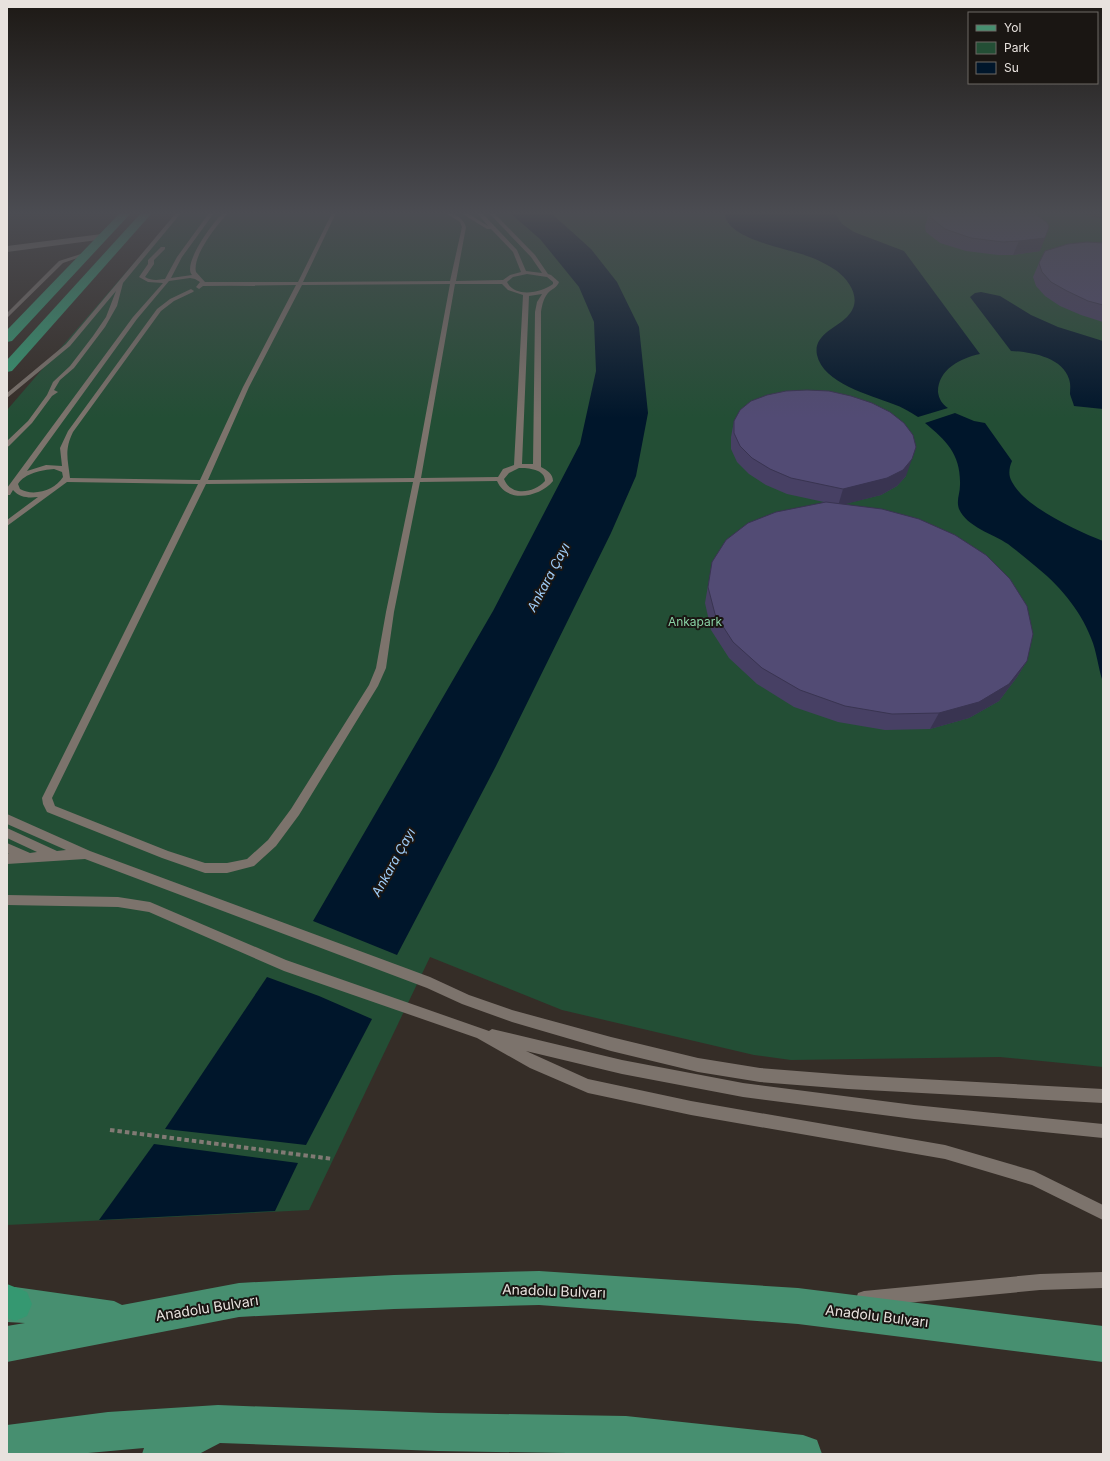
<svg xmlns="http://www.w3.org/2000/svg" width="1110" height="1461" font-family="Inter,sans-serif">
<rect width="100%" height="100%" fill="#352d27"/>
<polygon fill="#234e35" points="177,213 1080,213 1103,219 1103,1067 1000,1057 791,1060 754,1055 562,1010 430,957 309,1210 7,1225 7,410"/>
<g fill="#00162b">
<polygon points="510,213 551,213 591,249 617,282 639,327 648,413 636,476 611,533 496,766 397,955 313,921 493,611 580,444 596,371 594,322 579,287 540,239"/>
<path d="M 725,213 L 835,213 L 842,224 L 854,232 L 904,251 L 980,354 C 961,358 938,369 938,392 C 939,399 942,404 948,408 L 918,417 C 910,412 902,407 893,404 C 870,395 823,383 817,355 C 813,335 836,328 847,317 C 863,301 851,282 837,271 C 828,265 817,259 807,256 C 789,249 725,239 725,213 Z"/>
<path d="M 981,292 L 1000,296 L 1031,315 L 1058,327 L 1103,341 L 1103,409 L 1074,406 C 1073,402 1071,398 1070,394 C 1070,389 1071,385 1069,379 C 1062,357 1031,352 1011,351 L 970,297 L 975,293 Z"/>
<path d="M 955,413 L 974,421 L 985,423 L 1012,461 C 1009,468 1008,475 1012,482 C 1025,507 1077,531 1103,541 L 1103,682 C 1098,668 1097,652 1091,638 C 1080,609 1058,584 1034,565 C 1026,558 1017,551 1008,544 C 993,534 967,527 959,509 C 956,500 960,494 960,485 C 961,455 947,441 925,423 Z"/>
<polygon points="267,977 319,996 372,1019 306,1145 165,1129"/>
<polygon points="154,1144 298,1163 275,1211 99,1220"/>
</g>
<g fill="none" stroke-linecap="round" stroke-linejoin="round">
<polyline stroke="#817a74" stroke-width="4" stroke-dasharray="4.5 3" stroke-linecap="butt" points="110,1130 333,1159"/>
<g fill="#7c736c" fill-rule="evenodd">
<polygon points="176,213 181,213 123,283 117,306 105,327 74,368 60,380 54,390 58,392 52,396 32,423 9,446 7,447 7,441 28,421 47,395 53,382 70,366 93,336 106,317 116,291 70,346 7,398 7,393 66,344"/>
<path d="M 209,213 L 214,213 L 182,257 L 171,278 L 192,275 C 182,264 213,222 223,213 L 228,213 C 217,225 192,256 196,272 L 205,282 L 298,282 L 332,213 L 336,213 L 303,282 L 450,281 L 462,227 L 460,222 L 446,213 C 455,213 463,218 466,227 L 456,281 L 503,280 L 510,275 L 521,272 L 513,252 L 491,229 L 487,229 L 461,213 L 467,213 L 488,226 L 477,213 L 482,213 L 517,250 L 526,271 L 542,273 L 531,257 L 489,213 L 494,213 L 535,255 L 548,274 L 551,275 L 559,282 C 557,287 554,288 550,291 C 544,296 542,305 541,312 L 541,467 C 547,470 553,474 553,481 C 540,497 507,504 497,481 L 420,482 L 394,612 L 386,668 L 378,686 L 299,815 L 276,846 L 254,866 L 227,873 L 205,873 L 162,858 L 47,812 L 43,804 L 42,798 L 198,484 L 67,482 L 7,526 L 7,520 L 38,497 C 29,498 20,498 13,490 L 10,495 L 7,495 L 7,488 L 133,317 L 163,283 L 148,282 L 139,277 L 148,264 L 148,260 L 161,247 L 165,247 L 165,249 L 154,260 L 154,264 L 145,277 C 152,281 158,280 165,279 L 177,257 ZM 527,274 L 547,277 L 553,282 L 553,284 C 541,293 515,298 507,282 L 513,277 ZM 190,278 L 195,279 L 200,282 L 196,287 L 199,289 L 203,286 L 296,285 L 243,387 L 200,480 L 70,478 C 68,460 64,450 73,432 L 161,311 L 174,301 L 193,292 L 194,291 L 191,289 L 170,299 L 157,309 L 68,431 L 60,448 L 62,466 L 46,465 L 27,471 L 137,319 L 169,281 ZM 450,284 L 414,478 L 208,480 L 249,387 L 302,285 ZM 455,284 L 502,284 L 508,290 L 523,295 L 514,465 L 503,469 L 498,477 L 421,478 ZM 542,294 L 537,302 L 535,312 L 533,464 L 522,464 L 529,296 ZM 519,468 C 528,468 545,469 545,481 C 534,493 511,497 504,479 L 509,473 ZM 54,469 L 62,472 L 63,477 C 55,490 34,497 20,489 L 18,484 C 25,473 42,470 54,469 ZM 413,482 L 386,612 L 376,668 L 369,685 L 291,809 L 268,840 L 247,859 L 227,863 L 205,863 L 168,851 L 55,806 L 52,798 L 206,484 Z"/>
<polygon points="84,253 89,254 63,263 7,318 7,313 59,261"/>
<polygon points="7,814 90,851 430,977 469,995 512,1010 611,1037 698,1058 760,1068 848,1075 1103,1089 1103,1103 848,1089 760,1082 698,1072 611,1051 512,1022 462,1004 427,988 85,859 7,864 7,854 9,854 7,853 7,843 30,853 37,852 7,838 7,828 57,851 66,850 7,824"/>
<polygon points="7,895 118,897 150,902 286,960 489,1031 492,1029 622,1060 743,1083 914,1105 1103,1124 1103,1138 914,1119 743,1097 622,1074 526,1051 588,1079 691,1101 945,1145 1034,1171 1103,1205 1103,1220 1032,1185 945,1159 691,1115 588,1093 530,1068 477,1038 284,971 149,912 118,907 7,905"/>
<polygon points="1103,1272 1103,1288 1040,1290 864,1307 858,1305 856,1299 858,1293 864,1291 1040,1274"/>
</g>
<polygon fill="#7c736c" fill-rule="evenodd" points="102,234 105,235 107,237 105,239 7,252 7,246"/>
<g fill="#478f70" fill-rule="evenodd">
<polygon points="539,1271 798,1288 1103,1326 1103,1362 798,1324 539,1305 394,1309 239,1317 7,1362 7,1326 25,1323 7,1322 7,1288 15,1287 114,1301 122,1305 239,1283 394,1275"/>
<polygon points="218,1405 438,1413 626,1416 803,1435 817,1440 822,1454 626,1454 438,1451 220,1443 199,1454 142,1454 144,1448 77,1454 7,1454 7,1425 108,1412"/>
</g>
<g fill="#359871" fill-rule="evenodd">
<polygon points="120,213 131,213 12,341 7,342 7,330"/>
<polygon points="141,213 152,213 12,371 7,372 7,360"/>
<polygon points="7,1284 27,1292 32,1304 27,1316 15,1321 7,1318"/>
</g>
</g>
<g fill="#474064">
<polygon points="929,213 1033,213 1040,251 1013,255 998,255 966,251 940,243 926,232 925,226"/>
<polygon points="1103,243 1103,322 1081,315 1060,306 1045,296 1036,286 1033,277 1039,263"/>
<polygon points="734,421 906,476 897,486 881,495 844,504 1027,661 1017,677 999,701 969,718 930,729 885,730 838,722 794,707 757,684 729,658 711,630 705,603 712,562 824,502 787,494 766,485 749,474 737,462 731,449 731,437"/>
</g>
<g fill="#393451">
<polygon points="1045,238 1040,251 1013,255 1019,241"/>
<polygon points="912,459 906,476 897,486 881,495 838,506 843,489"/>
<polygon points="1027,661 1017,677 999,701 969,718 930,729 939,713"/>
</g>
<g fill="#524b74" stroke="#393451">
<polygon points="930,213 1033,213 1047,222 1049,227 1045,238 1019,241 1003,242 971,238 945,229 931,218"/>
<polygon points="1087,242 1103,243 1103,305 1088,301 1067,291 1051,282 1042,272 1039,263 1045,251 1068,244"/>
<polygon points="807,390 829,391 851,396 872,403 890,412 904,423 913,435 916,447 912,459 903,470 887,478 843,489 791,478 770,469 752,458 740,446 734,433 734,421 740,410 751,401 767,395 786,391"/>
<polygon points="826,502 882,509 919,519 955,535 986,555 1010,579 1027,606 1033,634 1027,661 1009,684 979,702 939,713 892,714 845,706 800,690 762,668 733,642 715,614 708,587 712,562 726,540 748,523 776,512"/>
</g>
<linearGradient id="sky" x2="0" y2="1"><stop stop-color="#1d1915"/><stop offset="0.51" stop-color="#4b4c52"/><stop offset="1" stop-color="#4b4c52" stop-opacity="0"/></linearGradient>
<rect width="1110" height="418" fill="url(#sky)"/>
<g text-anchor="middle" stroke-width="4" stroke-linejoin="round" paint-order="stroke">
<g font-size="12" fill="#89d2a5" stroke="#1a1613">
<text x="695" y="626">Ankapark</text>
</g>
<g font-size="13" font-style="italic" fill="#a0cef9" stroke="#1a1613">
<text transform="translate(548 577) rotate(-62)" y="5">Ankara Çayı</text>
<text transform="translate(393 862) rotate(-61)" y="5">Ankara Çayı</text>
</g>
<g font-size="14" fill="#e8e2de" stroke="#1a1613">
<text transform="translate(554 1291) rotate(2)" y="5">Anadolu Bulvarı</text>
<text transform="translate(207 1308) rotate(-9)" y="5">Anadolu Bulvarı</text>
<text transform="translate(877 1316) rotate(7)" y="5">Anadolu Bulvarı</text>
</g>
</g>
<rect width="1110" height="1461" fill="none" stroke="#e8e2de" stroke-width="16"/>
<rect x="968" y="12" width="130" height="72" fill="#1a1613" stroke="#6c6864"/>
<rect x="976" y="25" width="20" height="6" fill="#478f70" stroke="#6c6864"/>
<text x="1004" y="32" font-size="12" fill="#e8e2de">Yol</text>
<rect x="976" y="42" width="20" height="12" fill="#234e35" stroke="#6c6864"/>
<text x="1004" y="52" font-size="12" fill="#e8e2de">Park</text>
<rect x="976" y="62" width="20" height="12" fill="#00162b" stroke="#6c6864"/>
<text x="1004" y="72" font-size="12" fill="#e8e2de">Su</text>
</svg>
